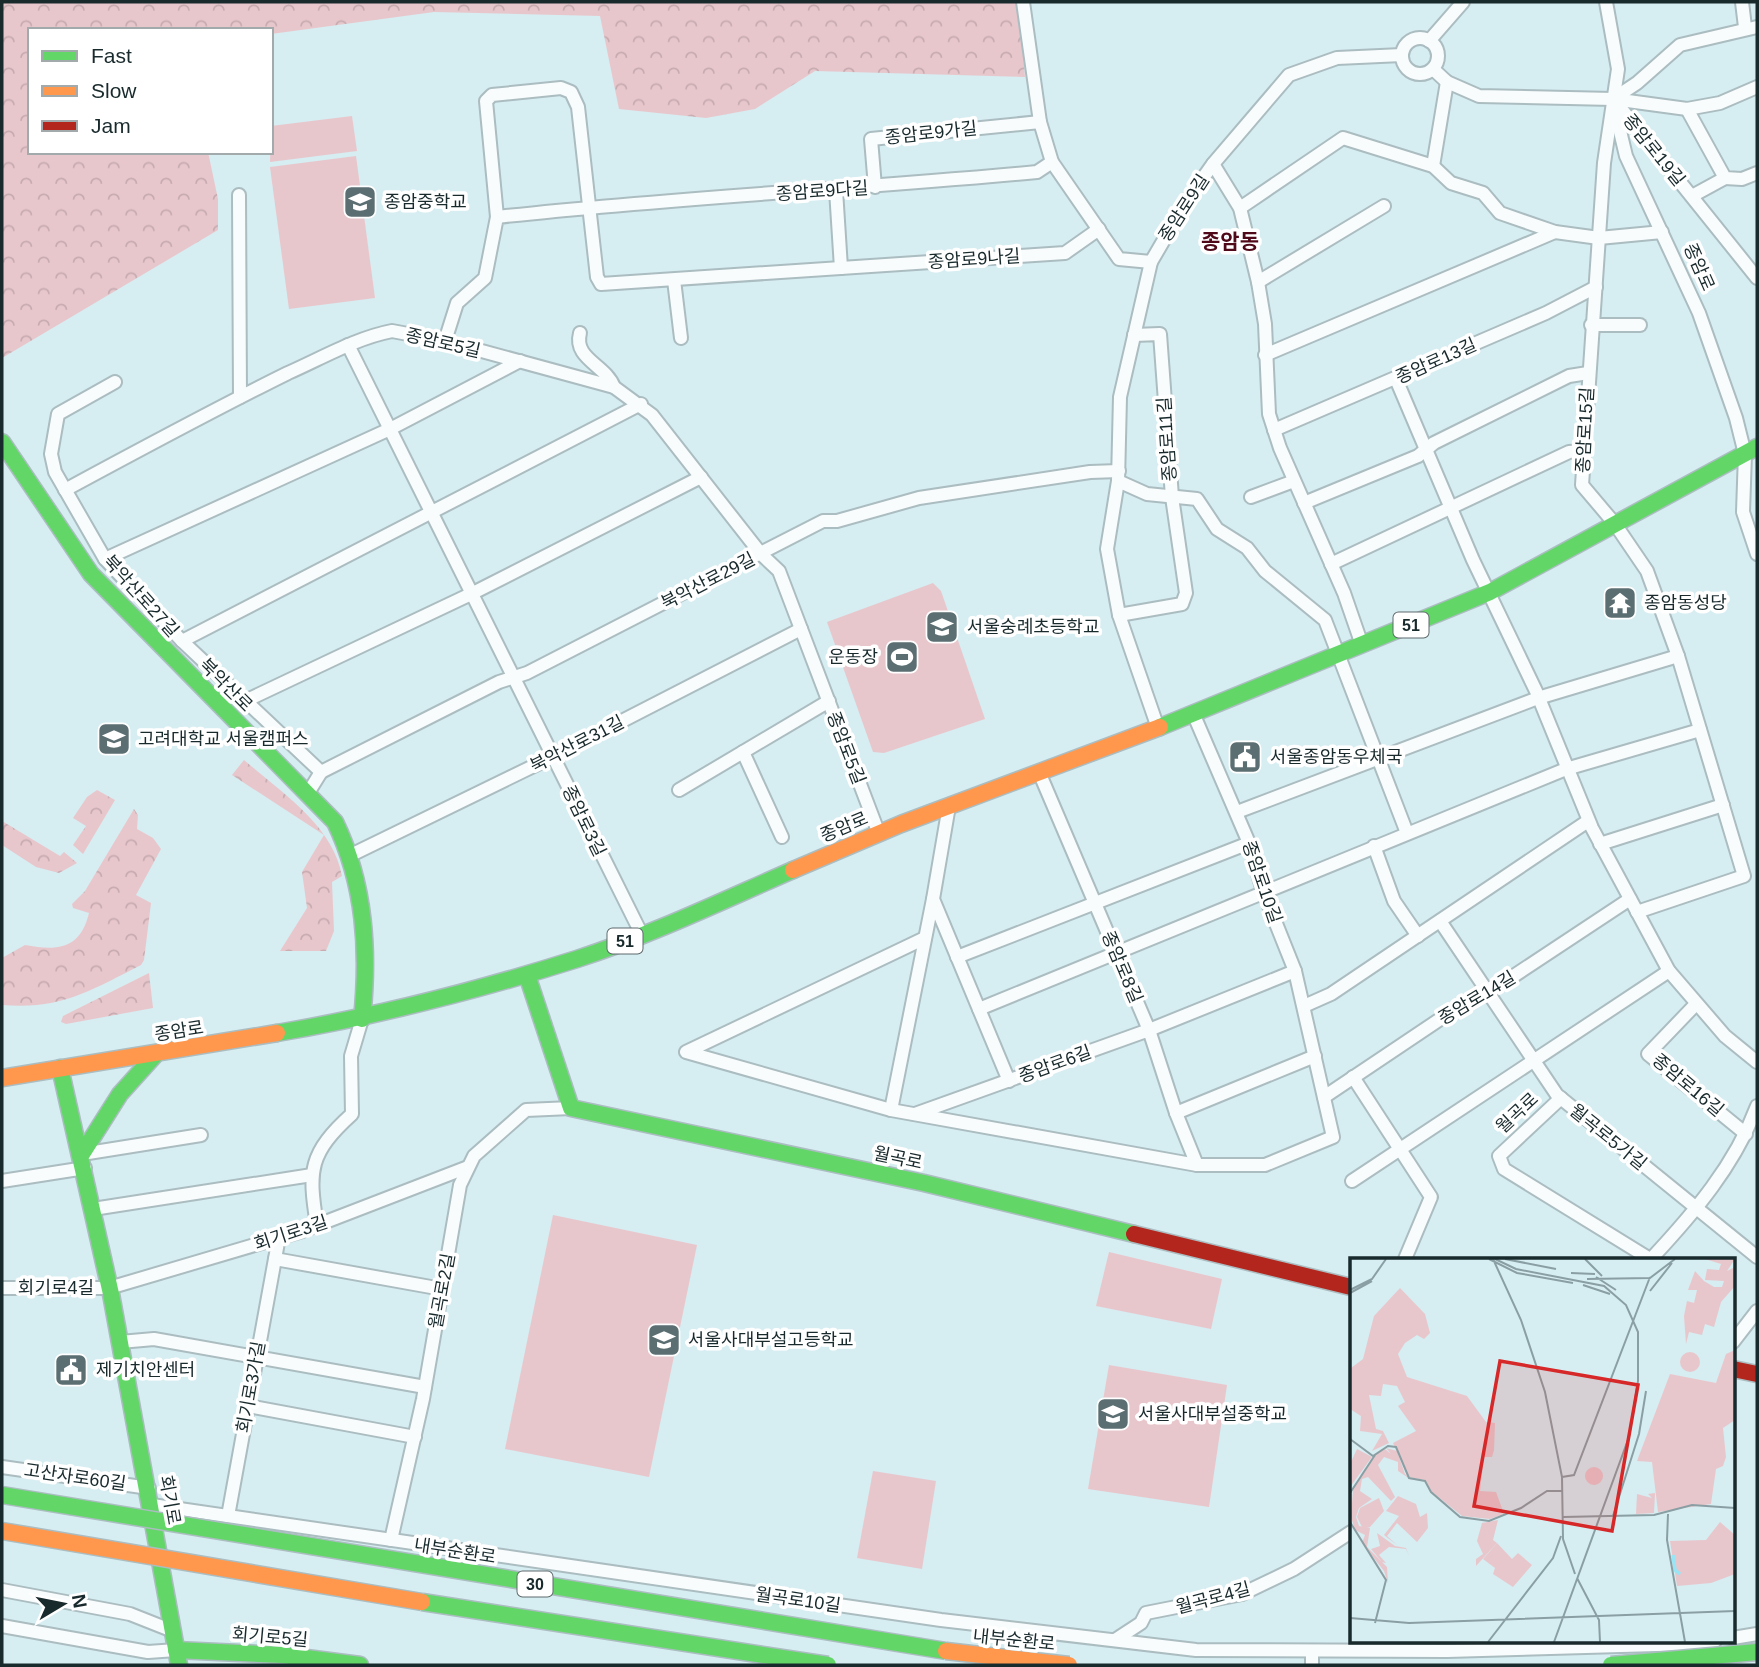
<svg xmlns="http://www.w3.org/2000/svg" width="1759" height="1667" font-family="Helvetica,'Noto Sans KR',sans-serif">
<defs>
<pattern id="forest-crowns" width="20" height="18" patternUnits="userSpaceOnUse" patternTransform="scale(1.75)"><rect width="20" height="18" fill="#e8c7cc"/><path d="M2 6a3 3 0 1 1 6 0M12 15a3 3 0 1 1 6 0" fill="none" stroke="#c6abb0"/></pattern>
</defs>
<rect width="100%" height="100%" fill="#d6edf2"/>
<g fill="#e8c7cc">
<polygon points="352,116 357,151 270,162 271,126"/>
<polygon points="356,156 375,298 289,309 270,167"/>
<polygon points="933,583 941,591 985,719 884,753 873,752 827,622"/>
<polygon points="553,1215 697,1245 649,1477 505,1449"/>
<polygon points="1109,1252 1222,1279 1211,1329 1096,1306"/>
<polygon points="1109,1365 1227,1385 1209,1507 1088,1489"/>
<polygon points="873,1471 936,1481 922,1569 857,1558"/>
</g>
<g fill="url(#forest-crowns)">
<polygon points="2,2 1019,2 1025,77 815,71 755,109 706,118 619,109 600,16 434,12 271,34 271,30 30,30 30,152 208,152 218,199 218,230 2,358"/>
<path d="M 244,760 C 281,792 333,825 342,876 L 332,882 L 334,931 L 326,951 L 280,951 L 307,908 L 302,872 L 324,835 L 232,775 Z"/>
<polygon points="97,790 115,800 83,854 73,845 86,826 73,818 87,797"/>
<path d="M 134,809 L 138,815 L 137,829 L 153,838 L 161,849 L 136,895 L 151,903 L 144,960 L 141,965 C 90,991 60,1010 2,1005 L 2,958 L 25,945 C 57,951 80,950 89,913 L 73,908 L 72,904 L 85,891 Z"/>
<polygon points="2,821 60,856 64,852 77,863 59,873 36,867 2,845"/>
<polygon points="149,973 153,1008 66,1024 61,1022 63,1016"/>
</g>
<polygon fill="#d6edf2" points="2,1486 130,1507 132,1532 983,1665 853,1665 135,1555 136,1571 2,1548"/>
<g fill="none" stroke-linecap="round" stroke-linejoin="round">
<defs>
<g id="street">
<polyline points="1023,2 1040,122 1052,162 1119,259 1151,262"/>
<polyline points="1606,2 1618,69 1604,163 1582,485 1615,524 1647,571 1678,656 1744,876 1637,912"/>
<polyline points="1742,2 1745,27"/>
<circle cx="1420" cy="56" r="18"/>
<polyline points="1429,41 1463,2"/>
<polyline points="1433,69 1447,82 1479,96 1613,99 1687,109 1720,103 1757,87"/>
<polyline points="1613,99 1637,83 1680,45 1757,27"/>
<polyline points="1615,101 1757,278"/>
<polyline points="1614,106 1626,156 1699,313 1736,418 1745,454 1743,512 1757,554"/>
<polyline points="1687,109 1725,178 1742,179 1757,173"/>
<polyline points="1213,164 1240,208 1258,282 1265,324 1269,414 1280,448 1344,593 1362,645"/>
<polyline points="1433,166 1447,82"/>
<polyline points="875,187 871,139 1040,122"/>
<polyline points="836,190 841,268"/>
<polyline points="239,195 240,397"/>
<polyline points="1692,196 1725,178"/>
<polyline points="1240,208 1343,138 1433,166 1451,183 1483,193 1500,213 1555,232 1599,238 1662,232"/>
<polyline points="497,217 486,101 492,95 561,88 571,92 578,107 597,277 601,284 1065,253 1099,229"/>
<polyline points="674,280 681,338"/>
<polyline points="1258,282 1384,206"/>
<polyline points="1591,325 1640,325"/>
<path d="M 580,333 C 573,359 606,365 614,387"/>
<path d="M 445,341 L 457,303 L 485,278 L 497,217 C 677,197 858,189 1037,172 L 1052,162"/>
<polyline points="348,345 642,935"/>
<polyline points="1265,355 1555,232"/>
<polyline points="1396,379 1473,560 1536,691 1592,828 1669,971 1725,1036 1757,1062"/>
<polyline points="115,382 58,414 51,454 55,472 105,559 182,641 321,772 308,793"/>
<polyline points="1274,430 1546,313 1596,287"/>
<polyline points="1118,481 1147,494 1197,499 1217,529 1247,548 1265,571 1325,620 1407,833"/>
<path d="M 65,490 C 139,450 213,410 288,373 C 322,358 356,338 392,331 L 445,341 L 614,387 L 652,415 L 761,554 L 779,571 L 879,834"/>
<polyline points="1251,497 1294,481"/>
<polyline points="1304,503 1418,456 1434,443 1569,376 1588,373"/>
<polyline points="105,559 390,429 520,361"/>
<polyline points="1331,564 1569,452 1582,451"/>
<polyline points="1119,615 1182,604 1186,593 1172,497 1160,334 1134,335"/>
<polyline points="182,641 641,404"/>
<polyline points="245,701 471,594 701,477"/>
<polyline points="1158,728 1119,615 1107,549 1118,481 1120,397 1151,262 1186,202 1213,164 1289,75 1337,58 1402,55"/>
<polyline points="743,752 782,837"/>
<polyline points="321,772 499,682 527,673 823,521 837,521 919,498 1090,472 1119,471"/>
<polyline points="1039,772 1149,1030 1176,1113 1197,1165"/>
<polyline points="679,790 829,701"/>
<polyline points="949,806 933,899 1009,1081"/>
<polyline points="1237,812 1538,698 1678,656"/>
<polyline points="1600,844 1723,805"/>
<polyline points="1374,846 1394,901 1418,936"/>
<polyline points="351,855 552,757 801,629"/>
<polyline points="1440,921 1557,1095 1757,1257"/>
<polyline points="925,938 686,1052 891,1110 1197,1165 1265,1165 1333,1137 1295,971 1263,891 1249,843 1193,713"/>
<polyline points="957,957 1249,843"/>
<polyline points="1696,1004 1648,1054 1746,1134"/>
<polyline points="1304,1006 1331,994 1588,821"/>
<polyline points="979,1009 1566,769 1700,730"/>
<polyline points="1353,1077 1431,1197 1405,1259"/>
<polyline points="1324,1097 1485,989 1497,987 1630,899"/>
<polyline points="1561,1098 1499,1156 1504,1169 1650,1259"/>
<polyline points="891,1110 933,899"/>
<polyline points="1176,1113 1315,1056"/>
<polyline points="915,1114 1149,1030 1295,971"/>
<polyline points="82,1154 201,1135"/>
<polyline points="2,1181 85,1168"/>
<polyline points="1352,1181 1669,971"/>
<polyline points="93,1209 312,1175"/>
<path d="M 317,1225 C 308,1170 309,1153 352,1114 L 351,1056 L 362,1019"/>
<polyline points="275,1259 442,1289"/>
<path d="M 1651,1259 C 1694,1213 1735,1165 1757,1106"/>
<polyline points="2,1288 109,1288 302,1231 468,1167"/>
<polyline points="120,1342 154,1339 425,1387"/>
<polyline points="1733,1342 1757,1311"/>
<polyline points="248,1406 415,1437"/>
<polyline points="2,1467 149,1488"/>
<polyline points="152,1505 941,1620 1196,1650 1447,1651 1692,1644 1715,1641"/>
<polyline points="228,1516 279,1237"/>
<polyline points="391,1540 423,1399 460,1185 474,1156 526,1110 571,1108"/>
<polyline points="2,1590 130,1614 173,1631"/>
<polyline points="2,1626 148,1652 176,1650"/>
<polyline points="1733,1638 1757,1634"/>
<polyline points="1115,1640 1141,1623 1146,1613 1242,1594 1294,1569 1351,1532"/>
<polyline points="1312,1665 1312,1651"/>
</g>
<g id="fast">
<path d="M 2,442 L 91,574 L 335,822 C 365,884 369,951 362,1019"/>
<polyline points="1160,727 1490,592 1757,447"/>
<polyline points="527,975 571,1108 924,1183 1134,1234"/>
<path d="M 277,1033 C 378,1016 479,990 577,959 C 651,935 722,901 793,870"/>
<polyline points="60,1068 111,1294 179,1665"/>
<polyline points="82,1154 120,1094 156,1054"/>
<polyline points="176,1650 283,1655 360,1665"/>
</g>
<g id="slow">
<polyline points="793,870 901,824 1160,727"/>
<polyline points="2,1078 277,1033"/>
</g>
<g id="jam">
<polyline points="1134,1234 1351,1287"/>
<polyline points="1733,1369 1757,1374"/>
</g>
</defs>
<use href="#street" stroke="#abbdc0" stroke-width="16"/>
<use href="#fast" stroke="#abbdc0" stroke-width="19"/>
<use href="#slow" stroke="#abbdc0" stroke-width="19"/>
<use href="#jam" stroke="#abbdc0" stroke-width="19"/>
<use href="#street" stroke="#f9fcfd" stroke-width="12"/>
<use href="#fast" stroke="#63d668" stroke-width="16"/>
<use href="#slow" stroke="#ff974d" stroke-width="16"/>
<use href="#jam" stroke="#b3261e" stroke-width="16"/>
<defs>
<g id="fast-bridge">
<polyline points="2,1495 946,1651"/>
<polyline points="422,1602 828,1665"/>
<polyline points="1611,1665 1757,1652"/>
</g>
<g id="slow-bridge">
<polyline points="2,1531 422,1602"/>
<polyline points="946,1651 1069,1665"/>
</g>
</defs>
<use href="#fast-bridge" stroke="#abbdc0" stroke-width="19" stroke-linecap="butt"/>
<use href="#slow-bridge" stroke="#abbdc0" stroke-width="19" stroke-linecap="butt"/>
<use href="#fast-bridge" stroke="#63d668" stroke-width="16"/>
<use href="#slow-bridge" stroke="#ff974d" stroke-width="16"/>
</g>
<defs>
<symbol id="school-square" viewBox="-11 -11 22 22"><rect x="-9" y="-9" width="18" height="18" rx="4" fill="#5b6e72" stroke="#fff"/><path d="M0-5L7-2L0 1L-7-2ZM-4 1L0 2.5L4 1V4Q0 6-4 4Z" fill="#fff"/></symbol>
<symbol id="temple-square" viewBox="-11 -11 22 22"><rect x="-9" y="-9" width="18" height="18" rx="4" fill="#5b6e72" stroke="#fff"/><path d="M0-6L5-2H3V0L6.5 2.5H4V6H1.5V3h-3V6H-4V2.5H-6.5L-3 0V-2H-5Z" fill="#fff"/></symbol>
<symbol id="stadium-square" viewBox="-11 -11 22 22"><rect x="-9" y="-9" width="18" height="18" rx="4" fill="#5b6e72" stroke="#fff"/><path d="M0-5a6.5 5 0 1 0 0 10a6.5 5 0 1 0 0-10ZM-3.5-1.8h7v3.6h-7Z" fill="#fff"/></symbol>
<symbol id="university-square" viewBox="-11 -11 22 22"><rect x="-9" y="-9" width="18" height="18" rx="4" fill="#5b6e72" stroke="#fff"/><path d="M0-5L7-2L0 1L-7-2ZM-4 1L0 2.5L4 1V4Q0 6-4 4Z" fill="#fff"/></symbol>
<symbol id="civic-square" viewBox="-11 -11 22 22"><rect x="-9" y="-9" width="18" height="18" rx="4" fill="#5b6e72" stroke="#fff"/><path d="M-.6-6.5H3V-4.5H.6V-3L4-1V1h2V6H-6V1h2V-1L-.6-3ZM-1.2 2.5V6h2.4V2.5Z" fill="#fff"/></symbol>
</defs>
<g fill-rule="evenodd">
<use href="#school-square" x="341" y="183" width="38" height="38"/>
<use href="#temple-square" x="1601" y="584" width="38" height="38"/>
<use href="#school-square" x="923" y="608" width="38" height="38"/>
<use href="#stadium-square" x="883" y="638" width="38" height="38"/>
<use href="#university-square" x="95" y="720" width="38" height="38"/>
<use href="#civic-square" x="1226" y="738" width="38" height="38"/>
<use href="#school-square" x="645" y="1321" width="38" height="38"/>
<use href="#civic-square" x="52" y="1351" width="38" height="38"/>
<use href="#school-square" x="1094" y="1395" width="38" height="38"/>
</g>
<g text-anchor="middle" stroke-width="7" stroke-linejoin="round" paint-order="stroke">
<g fill="#fff" stroke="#5e6a6c" stroke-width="2">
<rect x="1393.5" y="612.5" width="35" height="25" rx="5"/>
<rect x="607.5" y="928.5" width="35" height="25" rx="5"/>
<rect x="517.5" y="1571.5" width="35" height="25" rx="5"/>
</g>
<g font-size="16" font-weight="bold" fill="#192a2d">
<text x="1411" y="631">51</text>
<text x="625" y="947">51</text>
<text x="535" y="1590">30</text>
</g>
<g font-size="18" fill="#192a2d" stroke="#fff">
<text transform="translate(931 133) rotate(-6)" y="6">종암로9가길</text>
<text transform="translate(1654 150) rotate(51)" y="6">종암로19길</text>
<text transform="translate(822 191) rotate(-4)" y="6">종암로9다길</text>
<text transform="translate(1184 208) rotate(-57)" y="6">종암로9길</text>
<text transform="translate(974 259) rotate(-4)" y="6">종암로9나길</text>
<text transform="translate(1699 267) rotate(66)" y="6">종암로</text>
<text transform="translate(443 343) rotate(13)" y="6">종암로5길</text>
<text transform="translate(1436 361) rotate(-24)" y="6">종암로13길</text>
<text transform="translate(1585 430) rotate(-87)" y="6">종암로15길</text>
<text transform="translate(1167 439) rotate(-94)" y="6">종암로11길</text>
<text transform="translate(708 581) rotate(-27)" y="6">북악산로29길</text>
<text transform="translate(141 596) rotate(48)" y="6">북악산로27길</text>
<text transform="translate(226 685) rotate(45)" y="6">북악산로</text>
<text transform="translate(577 744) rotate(-27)" y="6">북악산로31길</text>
<text transform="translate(846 748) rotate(69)" y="6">종암로5길</text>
<text transform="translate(584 821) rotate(64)" y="6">종암로3길</text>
<text transform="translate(844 827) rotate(-23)" y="6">종암로</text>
<text transform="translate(1262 882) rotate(71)" y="6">종암로10길</text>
<text transform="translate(1122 967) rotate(67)" y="6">종암로8길</text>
<text transform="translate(1477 998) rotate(-31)" y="6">종암로14길</text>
<text transform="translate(179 1031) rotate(-9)" y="6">종암로</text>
<text transform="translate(1055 1064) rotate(-20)" y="6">종암로6길</text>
<text transform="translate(1688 1085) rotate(40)" y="6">종암로16길</text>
<text transform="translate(1517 1113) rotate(-43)" y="6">월곡로</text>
<text transform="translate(1608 1137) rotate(39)" y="6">월곡로5가길</text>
<text transform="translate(898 1158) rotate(12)" y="6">월곡로</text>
<text transform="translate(291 1233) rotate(-18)" y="6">회기로3길</text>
<text x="56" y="1294">회기로4길</text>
<text transform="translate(442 1291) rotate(-80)" y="6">월곡로2길</text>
<text transform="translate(251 1387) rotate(-80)" y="6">회기로3가길</text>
<text transform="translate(75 1477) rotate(8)" y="6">고산자로60길</text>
<text transform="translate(170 1500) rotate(80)" y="6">회기로</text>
<text transform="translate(455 1551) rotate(9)" y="6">내부순환로</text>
<text transform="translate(1213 1598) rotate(-15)" y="6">월곡로4길</text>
<text transform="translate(798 1600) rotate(8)" y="6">월곡로10길</text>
<text transform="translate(270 1637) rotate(5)" y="6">회기로5길</text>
<text transform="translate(1014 1640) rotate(6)" y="6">내부순환로</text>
</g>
<g font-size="18" fill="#192a2d" stroke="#fff" text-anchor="start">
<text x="384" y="208">종암중학교</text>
<text x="1644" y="609">종암동성당</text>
<text x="967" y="633">서울숭례초등학교</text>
<text x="878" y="663" text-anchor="end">운동장</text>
<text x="138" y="745">고려대학교 서울캠퍼스</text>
<text x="1270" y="763">서울종암동우체국</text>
<text x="688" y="1346">서울사대부설고등학교</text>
<text x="96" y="1376">제기치안센터</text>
<text x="1138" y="1420">서울사대부설중학교</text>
</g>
<g font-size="21" font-weight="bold" fill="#4f0919" stroke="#fff">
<text x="1230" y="249">종암동</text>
</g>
</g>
<g transform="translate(1350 1258)">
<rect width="385" height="385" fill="#d6edf2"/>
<path d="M330 104a10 10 0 1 1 20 0a10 10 0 1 1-20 0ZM235 218a9 9 0 1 1 18 0a9 9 0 1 1-18 0ZM 305,235 L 304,255 L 286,256 L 287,236 L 302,240 L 298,236 ZM 29,240 L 34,253 L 20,269 L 13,271 L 7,259 L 10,250 Z" fill="#e8c7cc"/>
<path d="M 355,1 L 385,1 L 377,13 L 385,9 L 385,28 L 371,44 L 364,69 L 355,66 L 352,77 L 339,74 L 336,86 L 334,58 L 337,43 L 344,45 L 347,32 L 338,32 L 345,13 L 354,23 L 364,29 L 372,29 L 374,23 L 355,22 L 357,11 L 369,12 L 371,6 ZM 50,30 L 75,56 L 80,75 L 74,81 L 67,77 L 55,85 L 48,96 L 57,119 L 117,138 L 136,164 L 145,165 L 144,192 L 142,199 L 134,199 L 130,233 L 146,234 L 154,256 L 140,261 L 112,258 L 82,234 L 75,222 L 59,219 L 43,185 L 66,173 L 48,148 L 55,144 L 47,128 L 33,126 L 31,138 L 19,137 L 26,171 L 33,173 L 39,185 L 22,193 L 32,176 L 10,173 L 11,158 L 0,151 L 1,110 L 13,101 L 24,58 ZM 36,190 L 47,193 L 55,216 L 63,223 L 48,213 L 48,204 L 34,199 L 28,207 L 45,239 L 41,243 L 18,219 L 12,221 L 10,233 L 22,241 L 9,250 L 6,259 L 9,268 L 20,270 L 17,289 L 37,309 L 38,325 L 34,313 L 12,285 L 15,277 L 5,272 L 1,259 L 3,231 L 27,195 L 35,191 L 41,196 ZM 7,191 L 22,199 L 0,229 L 0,206 ZM 48,238 L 66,246 L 70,259 L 77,255 L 78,270 L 67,284 L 47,265 L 37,278 L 47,287 L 34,277 L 49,258 L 36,253 ZM 148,262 L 143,282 L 147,285 L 126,308 L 126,301 L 133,296 L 127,283 L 132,265 ZM 27,275 L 45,288 L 56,290 L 59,298 L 56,291 L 39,289 L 29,297 L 36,305 L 32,304 L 21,291 L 30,288 Z" fill="#e8c7cc"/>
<path d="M 370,264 L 385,277 L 385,316 L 361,325 L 327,328 L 320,283 L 356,282 ZM 147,285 L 162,301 L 168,295 L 182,307 L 163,329 L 143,316 L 145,310 L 133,301 Z" fill="#e8c7cc"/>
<path d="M 385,92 L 385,162 L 373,170 L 376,199 L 373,208 L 366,211 L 361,246 L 308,254 L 302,204 L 287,203 L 320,116 L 366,125 L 376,96 Z" fill="#e8c7cc"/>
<path d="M 153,3 L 239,17 L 272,38 L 287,59 L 292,79 L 291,142 L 283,181 L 234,325 L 208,384 L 203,384 L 282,160 L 289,84 L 283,60 L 260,32 Z" fill="#d6edf2"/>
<path fill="none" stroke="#97e5f5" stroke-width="3.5" d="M 323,297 L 325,312 L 330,316"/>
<path fill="none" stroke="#8a9fa3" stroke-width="2" d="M 139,1 L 167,15 L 223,25M 143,1 L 171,62 L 195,134 L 212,219 L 213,281 L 225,316M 145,1 L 166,11 L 254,28 L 276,47 L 288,74 L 288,123 L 279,179 L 204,384M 155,1 L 206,11M 235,1 L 252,18M 221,15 L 245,16M 246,19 L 266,32M 237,21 L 300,20 L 325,1M 233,27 L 260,36M 0,32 L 22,21 L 36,1M 300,33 L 322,5M 0,35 L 22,23M 0,181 L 23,198 L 38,188 L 46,189 L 59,220 L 75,223 L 81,234 L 110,259 L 139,263 L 171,250 L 197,233 L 212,233M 212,219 L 224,217 L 300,19M 0,235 L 25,197M 318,256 L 317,282 L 335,384M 263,258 L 289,176 L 296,133M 213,259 L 304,257 L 342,247 L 385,250M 0,264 L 36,322 L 25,365M 227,320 L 249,362 L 250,384M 0,360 L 59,365 L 385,353M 138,384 L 203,300 L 211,278"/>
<path fill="#d62828" fill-opacity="0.15" stroke="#d62828" stroke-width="3.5" d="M 150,103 L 288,127 L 262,273 L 124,248 Z"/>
<rect width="385" height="385" fill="none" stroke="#192a2d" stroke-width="3.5"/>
</g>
<rect width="1759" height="1667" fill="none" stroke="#192a2d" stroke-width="7"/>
<rect x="28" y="28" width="245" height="126" fill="#ffffff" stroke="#a3aaab" stroke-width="2"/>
<rect x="42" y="51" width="35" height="10" fill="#63d668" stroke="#a3aaab" stroke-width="2"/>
<text x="91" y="63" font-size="21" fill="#192a2d">Fast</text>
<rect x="42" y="86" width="35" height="10" fill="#ff974d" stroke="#a3aaab" stroke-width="2"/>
<text x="91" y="98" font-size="21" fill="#192a2d">Slow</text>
<rect x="42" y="121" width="35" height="10" fill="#b3261e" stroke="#a3aaab" stroke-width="2"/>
<text x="91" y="133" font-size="21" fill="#192a2d">Jam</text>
<g transform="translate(63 1604) rotate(80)" stroke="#ffffff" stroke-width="5" paint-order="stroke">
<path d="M0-5L12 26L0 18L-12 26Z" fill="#192a2d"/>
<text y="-10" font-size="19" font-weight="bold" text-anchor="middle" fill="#192a2d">N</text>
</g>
</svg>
